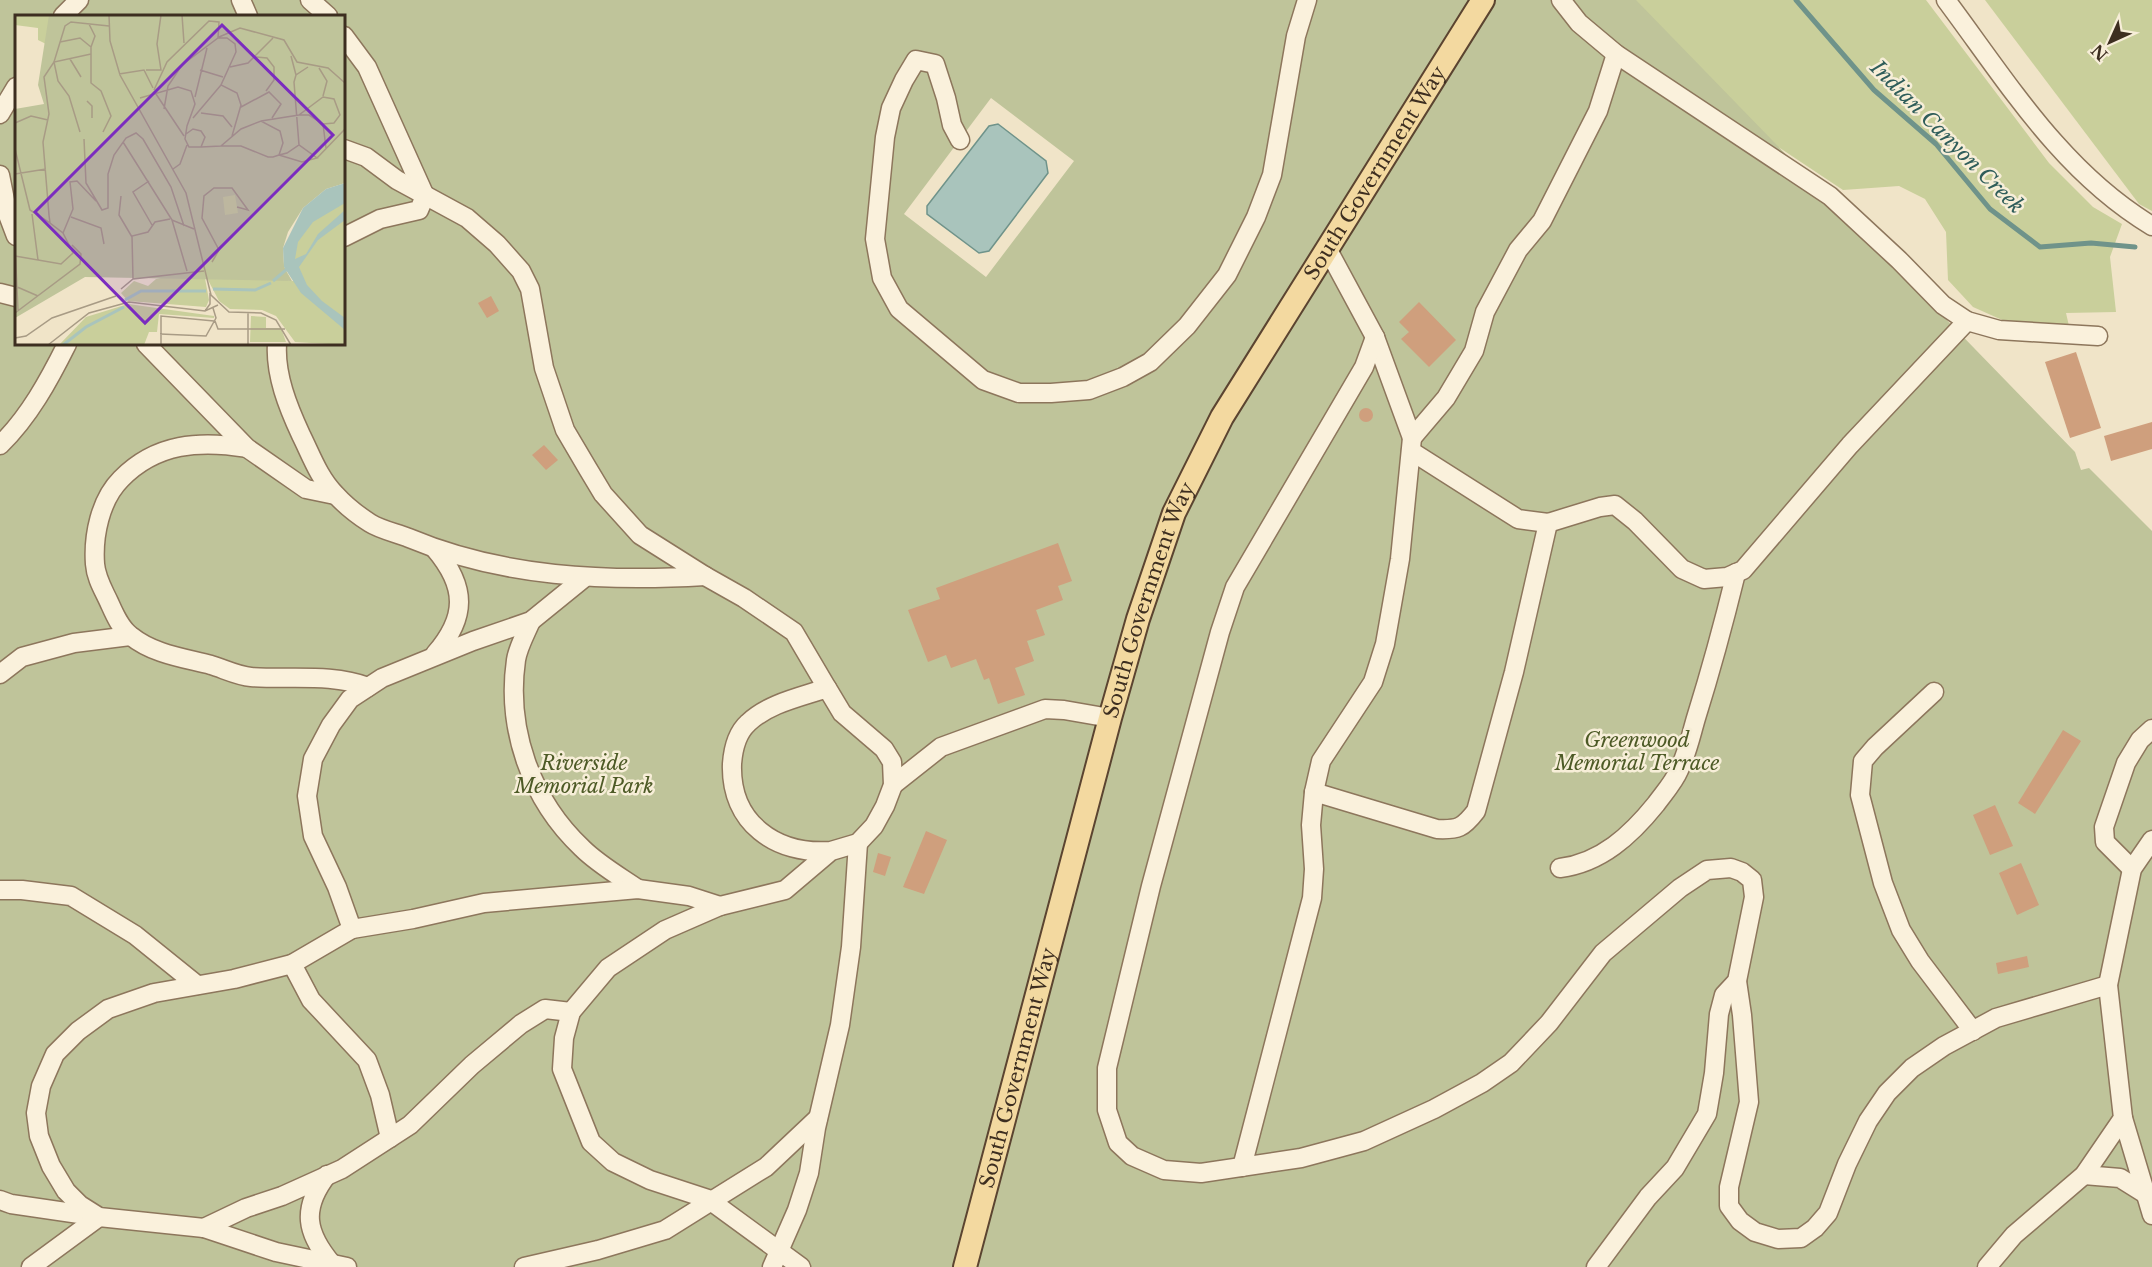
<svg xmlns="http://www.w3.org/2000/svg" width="2152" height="1267" font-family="'Libre Baskerville',serif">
<rect width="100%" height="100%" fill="#f0e4c8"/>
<g fill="#c9cf9b">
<polygon points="1574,0 1926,0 2049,163 2093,207 2122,224 2110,257 2116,312 2066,313 2069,326 2009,323 1973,307 1948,280 1946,232 1925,199 1899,186 1843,190 1605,32"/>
<polygon points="1985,0 2152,0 2152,211 2139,204"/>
</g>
<path fill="#bfc49a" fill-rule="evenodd" d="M 0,0 L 1636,0 L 2075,452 L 2081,470 L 2089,468 L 2152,531 L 2152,1267 L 0,1267 ZM 16,16 L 344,16 L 344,344 L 16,344 ZM 991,98 L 1074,161 L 986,277 L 904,214 Z"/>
<polygon fill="#a9c4bc" stroke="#6f938a" stroke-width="1.5" points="998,124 1046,161 1048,173 989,251 979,253 927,214 927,206 989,126"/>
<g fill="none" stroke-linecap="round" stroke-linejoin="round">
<polyline stroke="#6f938a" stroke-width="5" points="1796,0 1874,90 1936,144 1990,209 2040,247 2091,243 2135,247"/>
</g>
<g fill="#cf9f7d">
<polygon points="491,296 499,311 487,318 478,303"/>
<polygon points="1419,302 1456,340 1429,367 1401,339 1409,332 1399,322"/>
<polygon points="2076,352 2101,428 2070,438 2045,362"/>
<circle cx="1366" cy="415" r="7"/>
<polygon points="2152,422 2152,449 2111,461 2104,436"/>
<polygon points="544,445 558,460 546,470 532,455"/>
<polygon points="1058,543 1072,581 1058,586 1063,600 1036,610 1045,635 1027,641 1034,661 1015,668 1025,695 998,704 989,678 984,680 976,659 951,668 946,655 928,662 908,610 940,599 936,588"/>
<polygon points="2063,730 2081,741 2035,814 2018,803"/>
<polygon points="1995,805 2013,846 1990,855 1973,815"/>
<polygon points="926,831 947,840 924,894 903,887"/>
<polygon points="878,853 891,857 885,876 873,872"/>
<polygon points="2021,863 2039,905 2017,915 1999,873"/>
<polygon points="2027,956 2029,967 1998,974 1996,963"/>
</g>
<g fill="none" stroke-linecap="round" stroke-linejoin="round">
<defs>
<g id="minor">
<polyline points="241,0 248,16"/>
<polyline points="310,0 328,16"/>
<polyline points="1561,0 1579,23 1616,54 1830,196 1899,260 1943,305 1967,321 1999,330 2098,336"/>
<path d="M 1946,0 C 2008,83 2062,172 2152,226"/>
<polyline points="63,16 79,0"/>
<polyline points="344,36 367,67 425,196 419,210 380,219 344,237"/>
<polyline points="0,114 16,87"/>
<polyline points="960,140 952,125 946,98 935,64 916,60 904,80 891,108 885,137 875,239 882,278 899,309 983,380 1019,393 1051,393 1089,390 1123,377 1150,362 1187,326 1227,275 1256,217 1272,175 1296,36 1307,0"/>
<polyline points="0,175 8,215 16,236"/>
<polyline points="1328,250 1375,337 1412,438 1446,398 1474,351 1485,312 1518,250 1542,221 1598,111 1616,54"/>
<polyline points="0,293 16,297"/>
<polyline points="1375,337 1364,367 1235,587 1220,632 1151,886 1107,1068 1107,1110 1118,1143 1132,1156 1164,1170 1201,1173 1301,1158 1364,1141 1434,1109 1482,1083 1511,1063 1549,1023 1603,953 1680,888 1707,870 1731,868 1742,872 1752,880 1754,897 1737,981 1724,995 1719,1014 1714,1073 1707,1114 1675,1168 1648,1197 1596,1267"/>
<polyline points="146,344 247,448 306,489 335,495"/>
<path d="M 277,344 C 275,375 288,407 301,435 C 311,455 319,478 335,494 C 344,504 359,516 370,523 C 381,530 397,533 409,538 C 502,577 605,582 705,576 L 640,535 L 603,494 L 588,469 L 565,430 L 544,368 L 530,289 L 521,271 L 497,244 L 467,218 L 397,180 L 366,157 L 344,149"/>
<path d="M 0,445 C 29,417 49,380 67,344"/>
<path d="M 247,448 C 200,440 156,443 121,479 C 100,500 93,536 95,564 C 96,578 103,589 109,602 C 114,613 120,628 131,636 C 153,654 184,658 211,665 C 224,669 238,676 251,677 C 289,680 331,673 368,687"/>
<polyline points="1411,451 1518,519 1548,523 1600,507 1615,505 1635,521 1682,569 1704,579 1727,577 1743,570 1850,445 1967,321"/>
<polyline points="705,576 744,598 794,632 827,688"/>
<path d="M 531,621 C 526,633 518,647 516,660 C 506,729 531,800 582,848 C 598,864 619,876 638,889"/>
<path d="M 435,654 C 467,617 467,587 435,549"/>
<polyline points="0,674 22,657 74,643 130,636"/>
<polyline points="1934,692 1875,747 1863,761 1860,795 1883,883 1901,930 1920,961 1973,1031"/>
<polyline points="893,785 941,747 1045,709 1064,710 1110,718"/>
<path d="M 1314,792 L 1437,829 C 1458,830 1463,828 1476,811 L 1514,672 L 1548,523"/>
<path d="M 1560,868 C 1601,863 1631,835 1656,804 C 1664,793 1674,782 1679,770 C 1687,754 1691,735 1696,718 C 1711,670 1724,622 1736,573"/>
<polyline points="2132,869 2105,842 2104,827 2126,763 2140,740 2152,729"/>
<polyline points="0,890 22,890 71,896 135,935 197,985"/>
<polyline points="352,929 413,919 484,903 638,889 689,896 720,906"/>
<polyline points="292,964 311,1000 367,1060 380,1095 390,1138"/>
<polyline points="1737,981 1742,1015 1749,1102 1729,1187 1729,1206 1740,1221 1755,1232 1778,1239 1801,1238 1815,1228 1828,1213 1847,1164 1868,1121 1887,1093 1912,1068 1944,1046 1996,1018 2108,985"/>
<polyline points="2123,1118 2152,1215"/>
<polyline points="1242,1167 1312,898 1314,869 1311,825 1314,792 1321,761 1373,682 1385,644 1400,559 1412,438"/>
<path d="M 327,1175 C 301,1209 306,1233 332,1264"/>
<polyline points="2084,1175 2120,1178 2144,1193"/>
<polyline points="0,1200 11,1204 93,1216"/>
<polyline points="204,1228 246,1208 282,1196 342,1169 410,1125 472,1065 521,1024 545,1009 571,1012"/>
<polyline points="31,1267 99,1217"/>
<polyline points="347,1267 276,1252 204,1228 99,1217 80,1205 66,1191 51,1166 39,1136 36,1113 41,1086 55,1054 78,1031 108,1009 154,993 234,979 292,964 352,929 337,887 313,836 307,796 313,759 331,725 350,699 382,678 473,641 531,621 584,578"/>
<polyline points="524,1267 598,1250 665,1230 766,1167 818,1118"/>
<polyline points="772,1267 797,1210 809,1173 816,1128 840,1025 851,947 858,843"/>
<path d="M 801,1267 L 708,1199 L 650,1180 L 613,1162 L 591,1142 L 562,1069 L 564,1038 L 571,1012 L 608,968 L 665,930 L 720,906 L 785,890 L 831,851 L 858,843 L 874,826 L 885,806 L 893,785 L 892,762 L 884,749 L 842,713 L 827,688 C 801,697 769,703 748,723 C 737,733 733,750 732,764 C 730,823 776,855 831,851"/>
<polyline points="1987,1267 2014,1235 2084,1175 2123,1118 2108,985 2132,869 2152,840"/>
</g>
<g id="major">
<path id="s1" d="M 965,1267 L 1110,718 L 1138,619 L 1174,513 L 1222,417 L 1483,0"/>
</g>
</defs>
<use href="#minor" stroke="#8d765c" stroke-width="21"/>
<use href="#major" stroke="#5b4430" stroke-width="26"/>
<use href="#minor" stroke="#faf1dc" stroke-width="18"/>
<use href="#major" stroke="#f3d9a0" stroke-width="22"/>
</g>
<g text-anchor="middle" stroke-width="5" stroke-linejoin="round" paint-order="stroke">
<g font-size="20" fill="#3d2e20" stroke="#f7eed8">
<text dy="7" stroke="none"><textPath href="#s1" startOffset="1178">South Government Way</textPath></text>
<text dy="7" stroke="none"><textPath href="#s1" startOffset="692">South Government Way</textPath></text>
<text dy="7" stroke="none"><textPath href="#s1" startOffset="206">South Government Way</textPath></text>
</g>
<g font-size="20" font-style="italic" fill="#4d5a26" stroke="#f7eed8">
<text x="1637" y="747">Greenwood<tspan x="1637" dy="23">Memorial Terrace</tspan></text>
<text x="584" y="770">Riverside<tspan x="584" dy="23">Memorial Park</tspan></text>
</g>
<g font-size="21" font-style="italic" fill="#2f5d5a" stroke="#f7eed8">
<text transform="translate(1947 137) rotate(45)" y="7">Indian Canyon Creek</text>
</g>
</g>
<g transform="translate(15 15)">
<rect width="330" height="330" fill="#f0e4c8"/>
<path d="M 0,0 L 40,0 L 35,31 L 23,25 L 23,13 L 0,10 ZM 195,156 L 257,204 L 273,266 L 283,266 L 274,226 L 330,176 L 330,330 L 280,327 L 261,301 L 247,295 L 215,294 L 204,286 L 192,263 ZM 175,257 L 189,258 L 194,285 L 191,292 L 113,286 L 106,278 L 119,266 L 133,271 L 141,264 ZM 113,289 L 199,301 L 199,303 L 144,299 L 142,317 L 134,317 L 129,330 L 44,330 L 71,302 ZM 236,301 L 251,302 L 251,313 L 266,313 L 271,327 L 235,327 Z" fill="#c9cf9b"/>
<path d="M 34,0 L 330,0 L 330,168 L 311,174 L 288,193 L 273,217 L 268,233 L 269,252 L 277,266 L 70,262 L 0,303 L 0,94 L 29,89 L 23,70 ZM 220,180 L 223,198 L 210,200 L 208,182 Z" fill="#bfc49a" fill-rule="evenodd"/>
<path d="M 330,168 L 330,188 L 298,207 L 283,227 L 280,244 L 291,239 L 303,219 L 330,195 L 330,205 L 303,225 L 284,252 L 292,270 L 307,286 L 330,303 L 330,315 L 286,278 L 269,252 L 268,233 L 288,193 L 311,174 Z" fill="#a9c4bc"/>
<path fill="none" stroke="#a9c4bc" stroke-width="3" d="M 258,266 L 272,254M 198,274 L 240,275 L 256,268M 110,285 L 126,276 L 191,276M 48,330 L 71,312 L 109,292"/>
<path fill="none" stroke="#a89b85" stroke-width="1.5" d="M 94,0 L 95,26 L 105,60 L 171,178 L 196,280 L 214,297 L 246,298 L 261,305 L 276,330M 167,0 L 169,28M 74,9 L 80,21 L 76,32M 204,22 L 225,13 L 269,25 L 282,47 L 313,53 L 330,68M 45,27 L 65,23 L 76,32 L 76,68 L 86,76 L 96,101 L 88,117M 276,41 L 281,60M 241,42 L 252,43 L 259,52 L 259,65 L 251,76M 55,44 L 66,62M 215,52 L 233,48 L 258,23M 304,53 L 312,66 L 308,81M 131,55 L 146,55 L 142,29 L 146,0M 185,55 L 208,62M 104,59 L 129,55 L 138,73M 139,75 L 152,47 L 194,6 L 204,7 L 203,23M 141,79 L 169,121M 180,82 L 192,33M 125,83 L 163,72 L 176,76 L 180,89 L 172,111 L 170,124 L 174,132 L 186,132 L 190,122 L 186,116 L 178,114 L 171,119M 72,86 L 77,91 L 77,103M 226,92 L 254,77 L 266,89 L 257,103M 149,94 L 153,71 L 167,50 L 203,23 L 212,23 L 220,29 L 221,37 L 206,70 L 222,78 L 226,90 L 217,121M 186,98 L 208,101 L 217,112M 178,103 L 206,70M 246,106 L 284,100M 0,108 L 16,101 L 33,105M 308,109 L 319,108 L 325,100 L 319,84 L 308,82 L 284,100 L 294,100 L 308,109 L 311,133M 65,117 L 54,81 L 43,66 L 39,47 L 76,39M 69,124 L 71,168 L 87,195 L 93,193 L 93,159 L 99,140 L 111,123 L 121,118 L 128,124 L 156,172 L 169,211M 108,127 L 157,205M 284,130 L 279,67 L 281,60 L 293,52M 186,132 L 206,131M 0,134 L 15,195 L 35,208M 264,140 L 268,128 L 265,116 L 246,106 L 226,114 L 206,131 L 226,131 L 253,142 L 258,142 L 264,140 L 272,138 L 284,130 L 302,143 L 287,147 L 264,140M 302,143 L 330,114M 158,154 L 165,149 L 172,130M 0,159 L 31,154M 134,166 L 118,177 L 137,210M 106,181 L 104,200 L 117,222M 17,199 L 23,245M 56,202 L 86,213 L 89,229M 48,218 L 58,194 L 55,167 L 62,166 L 81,186M 0,231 L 3,295M 0,241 L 46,249 L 58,238 L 48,218 L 35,208 L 34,200 L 28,127 L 34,99 L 29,62 L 39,47 L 50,11 L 56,7 L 94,11M 197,247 L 204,235 L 187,203 L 189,181 L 199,173 L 217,173 L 233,195 L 222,192M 172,256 L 157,205 L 179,214M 118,264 L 117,221 L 133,217 L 140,207 L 155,204M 0,271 L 23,281M 106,274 L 118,264 L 189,256M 190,296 L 195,289 L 195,278M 0,298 L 65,249 L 66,239 L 57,230M 200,306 L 203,314 L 270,314M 145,319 L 191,321 L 201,303 L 198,293M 0,323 L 11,321 L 37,303 L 101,281M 33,330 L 74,298 L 114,287 L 190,296 L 203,290M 146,330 L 146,301 L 199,306M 210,330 L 233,330M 233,330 L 233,298"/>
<path fill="#7b2cbf" fill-opacity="0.15" stroke="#7b2cbf" stroke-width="3" d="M 207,10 L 318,120 L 130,308 L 20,197 Z"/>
<rect width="330" height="330" fill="none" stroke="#3d2e20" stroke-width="3"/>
</g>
<g transform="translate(2110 42) rotate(225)" stroke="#f7eed8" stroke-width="4.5" paint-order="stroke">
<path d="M0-4.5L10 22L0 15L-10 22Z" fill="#3d2e20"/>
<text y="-9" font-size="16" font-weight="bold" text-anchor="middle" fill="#3d2e20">N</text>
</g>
</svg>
